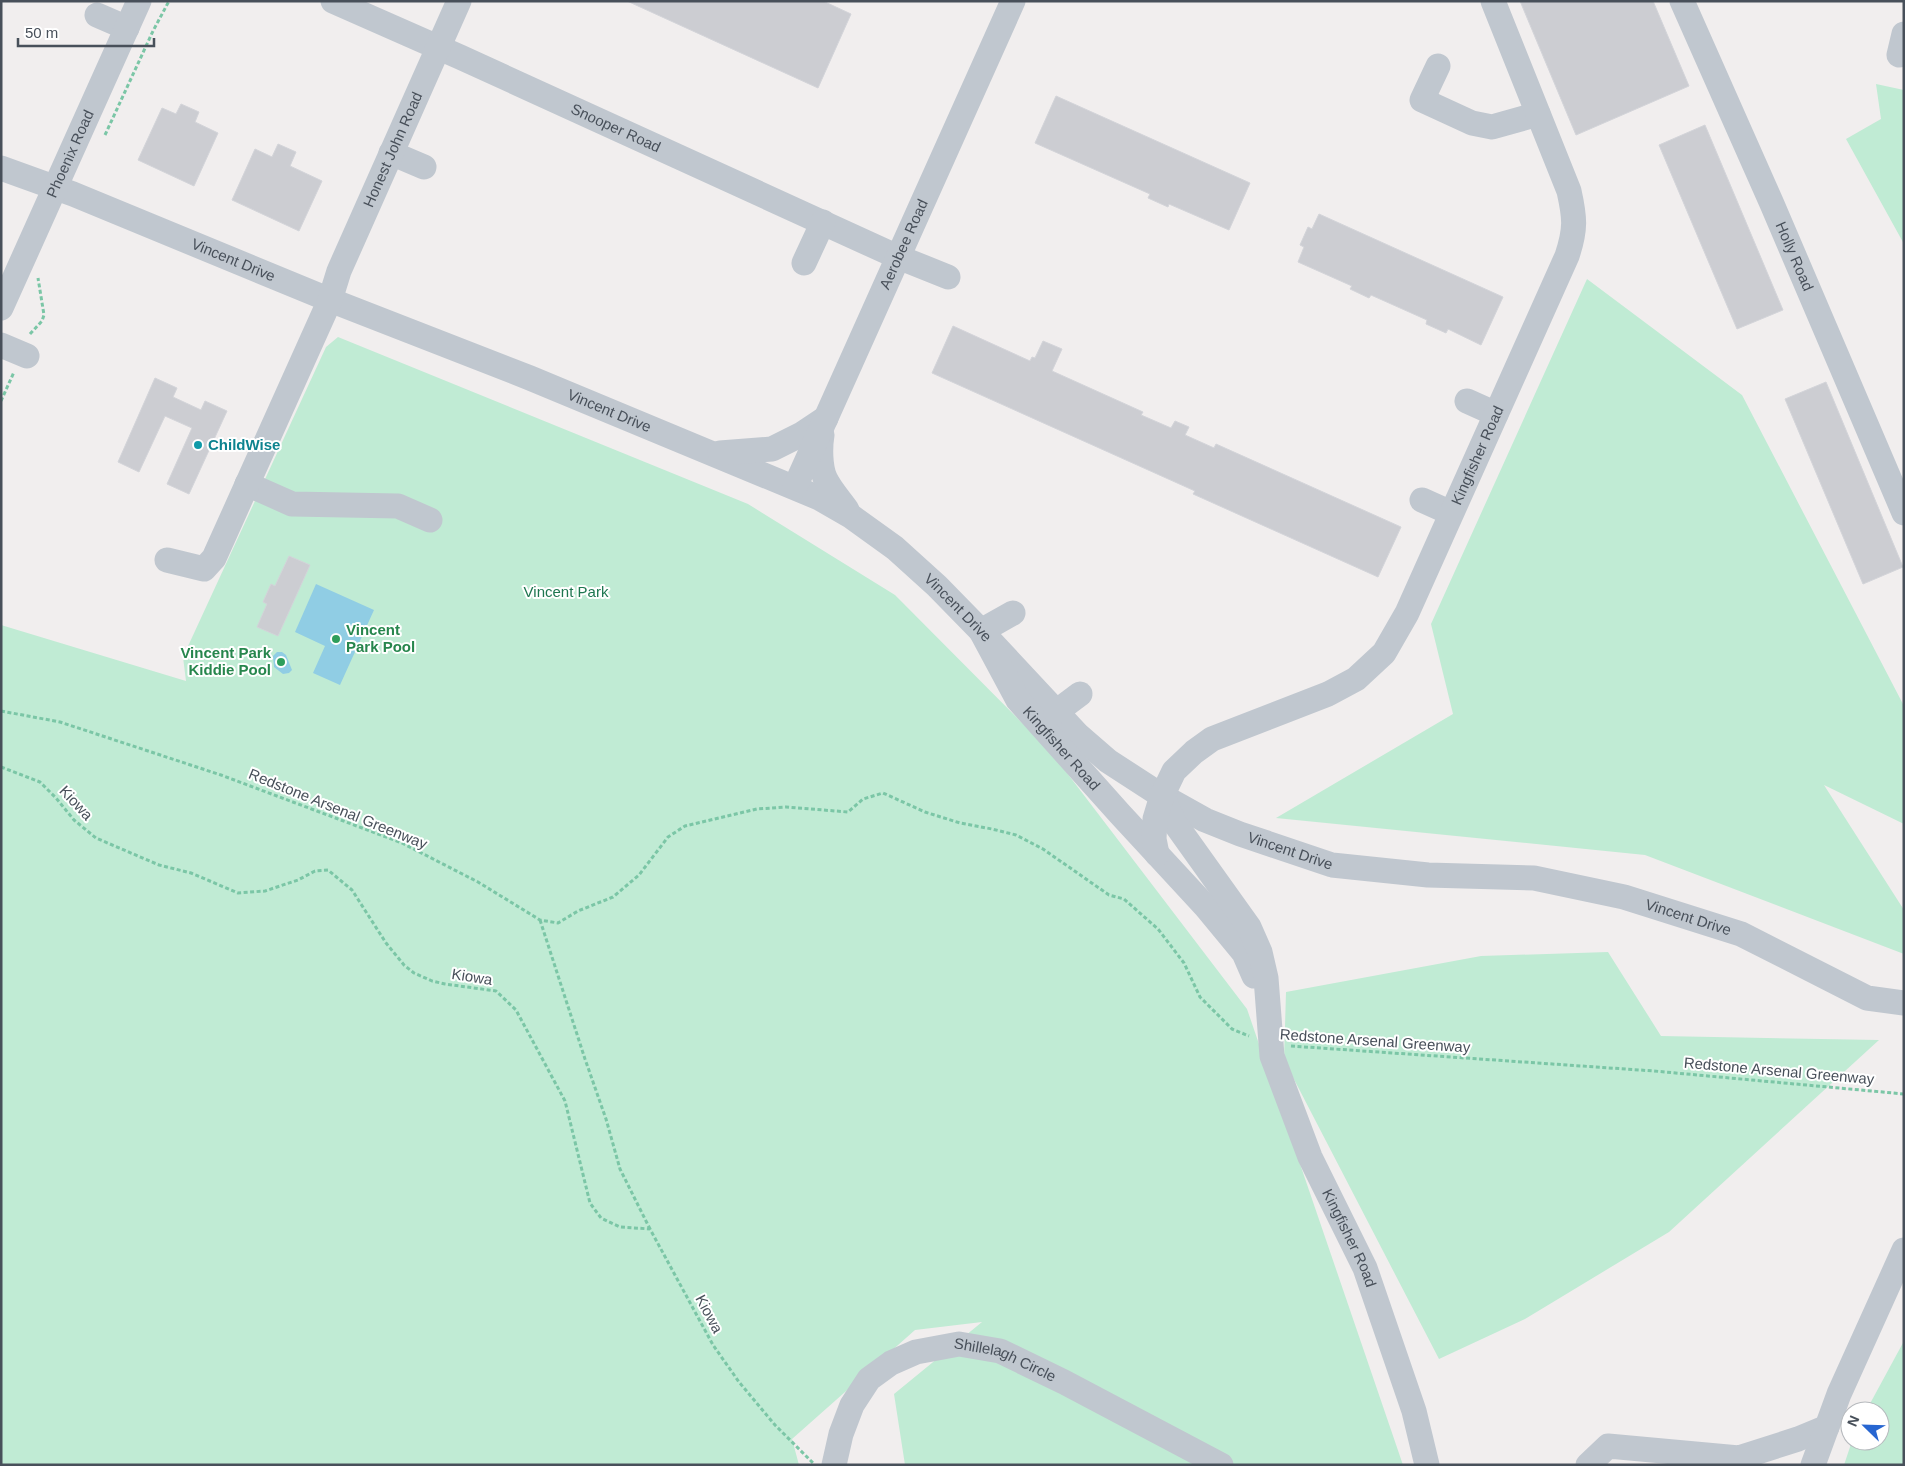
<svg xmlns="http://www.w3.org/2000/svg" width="1905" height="1466" font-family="Helvetica,sans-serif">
<rect width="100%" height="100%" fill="#f1eeee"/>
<g fill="#c0ebd4">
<polygon points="1876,84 1904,90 1904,244 1846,139 1881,119"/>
<polygon points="1587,279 1742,395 1904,706 1904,824 1824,785 1904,910 1904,954 1645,855 1276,818 1453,714 1431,624"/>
<polygon points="338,337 748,504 895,595 1051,752 1247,1009 1403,1465 905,1465 894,1394 982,1322 915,1330 792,1439 799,1465 1,1465 1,625 186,681 183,657 326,347"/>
<polygon points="1608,952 1661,1036 1879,1040 1669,1232 1525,1319 1439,1359 1284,1060 1286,992 1481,956"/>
<polygon points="1904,1341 1904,1465 1844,1465 1852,1441 1880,1441 1880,1411 1866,1411"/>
</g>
<g fill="#90cde4">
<polygon points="316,584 374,610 340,685 313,673 325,646 295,632"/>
<polygon points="277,652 282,652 286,655 292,670 289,673 283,674 274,667 273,656"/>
</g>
<g fill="#cccdd2" stroke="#d3d4d9">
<polygon points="627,1 823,1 851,14 818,88"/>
<polygon points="1520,1 1653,1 1689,86 1576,135"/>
<polygon points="1056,96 1250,183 1229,230 1169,204 1168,207 1148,198 1150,194 1035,143"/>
<polygon points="181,104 199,112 195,122 218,133 194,186 138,160 162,108 176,114"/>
<polygon points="1705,125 1783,310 1737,329 1659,145"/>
<polygon points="278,144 296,152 290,166 322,181 299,231 232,200 255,149 272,157"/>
<polygon points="1319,214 1503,297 1481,345 1448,329 1446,333 1426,324 1427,320 1371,295 1369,298 1350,289 1352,286 1298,262 1304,247 1300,245 1308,227 1312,229"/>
<polygon points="953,326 1030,361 1032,357 1035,358 1043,341 1062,349 1052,371 1143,412 1141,415 1171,428 1175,421 1189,427 1185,435 1214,448 1216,444 1401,527 1378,577 1193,494 1195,491 932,373"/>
<polygon points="155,378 177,388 173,397 201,410 205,401 227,411 189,494 167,484 192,428 165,416 139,472 118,462"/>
<polygon points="1826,382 1903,567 1863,584 1785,399"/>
<polygon points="289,556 310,565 278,636 257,627 267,604 263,602 271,584 275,586"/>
</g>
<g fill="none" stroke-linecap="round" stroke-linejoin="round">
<g stroke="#7bc6a6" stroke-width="3" stroke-dasharray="4 2.5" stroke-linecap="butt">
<polyline points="105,135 153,31 169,1"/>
<polyline points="30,334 42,321 44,315 38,278"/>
<polyline points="1,401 14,372"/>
<polyline points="1,711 60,722 221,775 402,843 478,882 540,920 558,923 578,911 613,897 639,875 668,837 685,826 757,809 786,807 848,812 863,799 883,793 925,812 960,823 992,829 1016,835 1043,849 1109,895 1124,899 1158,929 1184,963 1200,997 1232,1029 1249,1036"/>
<polyline points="1,767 40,782 56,798 74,820 96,838 159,865 191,873 238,893 265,891 298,880 315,871 328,870 352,890 386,943 404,965 414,973 432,981 445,984 496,991 516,1010 565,1101 590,1203 601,1218 620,1227 650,1229 713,1345 739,1382 775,1425 813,1463"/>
<polyline points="540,920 585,1059 606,1119 620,1169 650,1229"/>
<polyline points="1291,1046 1654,1071 1904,1094"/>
</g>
<g stroke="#c0c7cf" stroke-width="25">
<path id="s1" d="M 333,1 L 460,57 L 898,257 L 948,277"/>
<path id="s2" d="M 1682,1 L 1772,204 L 1904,513"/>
<polyline points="97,15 127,28"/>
<polyline points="1899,55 1904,34"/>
<polyline points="1438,66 1422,100 1472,123 1492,127 1538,114"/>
<polyline points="391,153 424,167"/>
<path id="s3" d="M 1,168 L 73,194 L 330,300 L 530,378 L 819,498 L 852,517 L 895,548 L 937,586 L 981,631 L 1078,735 L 1108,761 L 1162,796 L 1205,820 L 1240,834 L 1332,865 L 1428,875 L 1534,878 L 1624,897 L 1741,934 L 1867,998 L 1904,1003"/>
<polyline points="804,263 823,222"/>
<path id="s4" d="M 1,308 L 139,1"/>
<polyline points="1,345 27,356"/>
<polyline points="1467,401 1496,414"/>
<path d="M 822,435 C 820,447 820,466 825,478 C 830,489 840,500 847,510"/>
<polyline points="720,453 772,449 802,434 826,418"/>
<polyline points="247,484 292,504 398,506 430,520"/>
<path id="s5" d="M 795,487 L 1013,1"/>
<polyline points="1422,500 1451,513"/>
<path id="s6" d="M 167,560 L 204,569 L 214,558 L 330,300 L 339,271 L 459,1"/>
<path id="s7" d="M 1013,613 L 981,631 L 1018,700 L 1120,814 L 1206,907 L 1244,953 L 1254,976"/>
<polyline points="1056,712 1080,694"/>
<path id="s8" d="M 1162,796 L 1174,822 L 1249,927 L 1260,952 L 1266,978 L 1272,1056 L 1310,1157 L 1365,1268 L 1414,1411 L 1427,1465"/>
<path id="s9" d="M 1157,854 L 1154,839 L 1155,819 L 1162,796 L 1174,771 L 1194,752 L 1212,739 L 1328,694 L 1356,679 L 1384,653 L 1407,613 L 1567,256 C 1576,229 1575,218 1569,191 L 1493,1"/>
<path id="s10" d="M 834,1465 L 841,1434 L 852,1405 L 869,1379 L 891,1363 L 916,1352 L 959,1344 L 1000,1351 L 1064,1382 L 1221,1465"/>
<polyline points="1588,1465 1608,1446 1739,1458 1798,1439 1827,1427"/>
<polyline points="1813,1465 1839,1394 1904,1250"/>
</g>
</g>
<circle fill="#0f9aa8" stroke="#fff" stroke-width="2" cx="198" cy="445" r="5"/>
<g fill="#2e9e5b" stroke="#fff" stroke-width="2">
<circle cx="336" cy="639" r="5"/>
<circle cx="281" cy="662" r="5"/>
</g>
<g text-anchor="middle" stroke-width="4" stroke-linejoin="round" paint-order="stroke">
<g font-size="15" fill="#48505a" stroke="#fff">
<text dy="5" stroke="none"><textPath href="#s1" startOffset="310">Snooper Road</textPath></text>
<text dy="5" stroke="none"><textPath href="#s6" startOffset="499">Honest John Road</textPath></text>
<text dy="5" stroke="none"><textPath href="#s4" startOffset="169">Phoenix Road</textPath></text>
<text dy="5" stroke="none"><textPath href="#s5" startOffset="266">Aerobee Road</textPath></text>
<text dy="5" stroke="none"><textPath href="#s2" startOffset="279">Holly Road</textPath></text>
<text dy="5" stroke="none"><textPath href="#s3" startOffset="250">Vincent Drive</textPath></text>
<text dy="5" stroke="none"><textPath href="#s3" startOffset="655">Vincent Drive</textPath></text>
<text dy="5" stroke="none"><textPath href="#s9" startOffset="550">Kingfisher Road</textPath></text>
<text dy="5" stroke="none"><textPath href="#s3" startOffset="1060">Vincent Drive</textPath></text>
<text dy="5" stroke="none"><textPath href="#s7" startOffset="180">Kingfisher Road</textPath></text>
<text transform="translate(76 803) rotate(47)" y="5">Kiowa</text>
<text transform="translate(338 809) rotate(22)" y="5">Redstone Arsenal Greenway</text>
<text dy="5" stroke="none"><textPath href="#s3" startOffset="1479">Vincent Drive</textPath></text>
<text dy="5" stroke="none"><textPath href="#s3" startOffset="1885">Vincent Drive</textPath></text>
<text transform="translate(472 977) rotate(9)" y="5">Kiowa</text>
<text transform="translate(1375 1041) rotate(4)" y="5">Redstone Arsenal Greenway</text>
<text transform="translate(1779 1071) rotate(5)" y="5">Redstone Arsenal Greenway</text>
<text dy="5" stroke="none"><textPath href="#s8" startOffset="488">Kingfisher Road</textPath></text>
<text transform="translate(709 1314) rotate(62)" y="5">Kiowa</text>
<text dy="5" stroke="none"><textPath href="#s10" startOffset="241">Shillelagh Circle</textPath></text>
</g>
<g font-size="15" font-weight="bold" fill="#0d838f" stroke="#fff" text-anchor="start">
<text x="208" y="450">ChildWise</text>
</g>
<g font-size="15" fill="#1e7650" stroke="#fff">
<text x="566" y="597">Vincent Park</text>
</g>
<g font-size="15" font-weight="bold" fill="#27864d" stroke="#fff" text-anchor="start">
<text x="346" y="635">Vincent<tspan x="346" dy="17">Park Pool</tspan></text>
<text x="271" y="658" text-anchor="end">Vincent Park<tspan x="271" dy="17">Kiddie Pool</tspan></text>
</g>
</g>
<rect width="1905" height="1466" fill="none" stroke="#48505a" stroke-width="5"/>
<g transform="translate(1865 1426) rotate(293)"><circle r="24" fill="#ffffff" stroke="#b6b9bd"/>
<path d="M0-4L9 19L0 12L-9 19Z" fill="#2766d1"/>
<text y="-8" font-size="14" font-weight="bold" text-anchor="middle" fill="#48505a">N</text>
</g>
<path d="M18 38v8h136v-8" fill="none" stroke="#48505a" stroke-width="2.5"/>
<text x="25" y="38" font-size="15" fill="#48505a" stroke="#ffffff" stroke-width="4" paint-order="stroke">50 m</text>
</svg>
